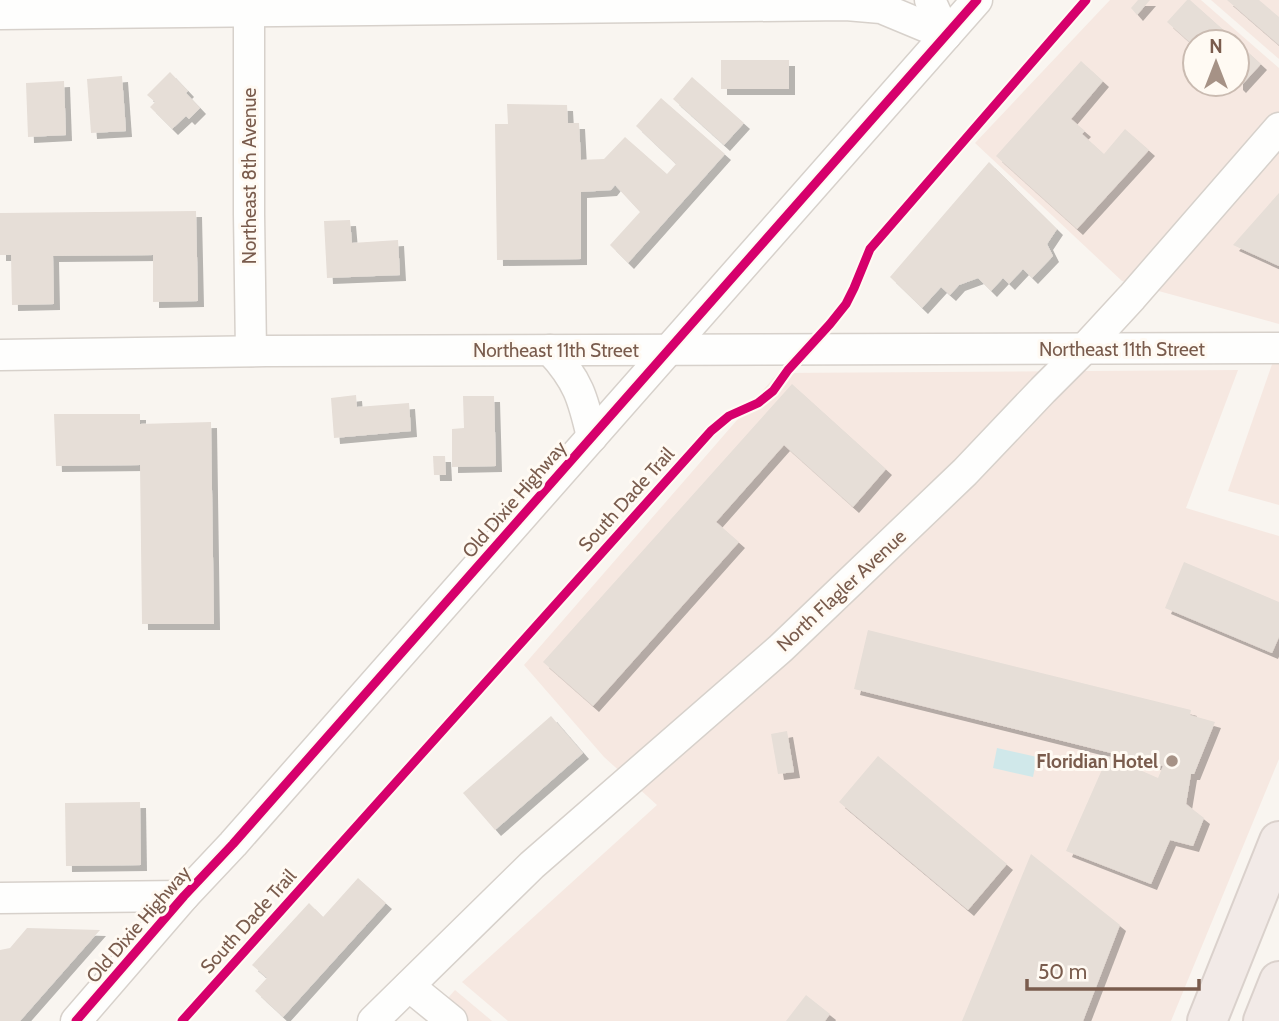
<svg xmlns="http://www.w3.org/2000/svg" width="1279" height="1021" font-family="Cabin,sans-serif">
<defs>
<filter id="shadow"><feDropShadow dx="6" dy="6" stdDeviation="0" flood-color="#0004"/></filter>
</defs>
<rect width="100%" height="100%" fill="#f9f5f0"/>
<g fill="#f6e8e1" fill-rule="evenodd">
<path d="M 1110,0 L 1201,0 L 1279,68 L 1279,324 L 1122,281 L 975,143 ZM 1195,42 L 1237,42 L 1237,84 L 1195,84 Z"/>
<polygon points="1211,0 1279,0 1279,59"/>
<polygon points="1279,344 1279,505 1228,491"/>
<polygon points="1238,370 1186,508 1279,536 1279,759 1171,1021 508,1021 462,982 657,805 604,757 524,665 778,373"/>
<polygon points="455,990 492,1021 428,1021"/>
</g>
<polygon fill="#d0e8ea" points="997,748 1037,757 1033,777 993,768"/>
<g fill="#e6ded7" filter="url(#shadow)">
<polygon points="1138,0 1150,0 1137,15 1131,8"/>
<polygon points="1187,0 1190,0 1237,42 1195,42 1195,47 1167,22"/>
<polygon points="1227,0 1259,0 1279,17 1279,45"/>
<polygon points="1237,42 1261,64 1240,87 1237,84"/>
<rect x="721" y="60" width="68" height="29"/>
<polygon points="1081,61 1103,81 1071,119 1085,131 1082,134 1104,154 1125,129 1149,150 1077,229 996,156"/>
<polygon points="170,72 188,91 186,93 200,108 189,119 186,116 172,129 150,107 155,102 147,95"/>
<polygon points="122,76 126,131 91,133 87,79"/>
<polygon points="692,77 744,123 724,145 673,99"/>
<polygon points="64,81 66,135 28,137 26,83"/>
<polygon points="661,98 725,154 628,263 610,245 640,212 615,185 611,190 581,192 581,259 497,260 495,124 508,124 507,104 567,105 568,123 579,123 581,160 604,159 625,137 667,174 676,164 636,126"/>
<polygon points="989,162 1057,229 1047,244 1053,256 1032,278 1023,269 1009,284 1003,278 991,291 978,278 959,285 950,295 941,287 922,308 890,277"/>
<polygon points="1279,193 1279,266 1233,245"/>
<polygon points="196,211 198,301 153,302 153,255 53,256 54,304 12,305 11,255 0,255 0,213"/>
<polygon points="350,220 352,243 398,240 400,275 327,278 324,221"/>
<polygon points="792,384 886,469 853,507 784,445 716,522 739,542 593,706 543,662"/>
<polygon points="356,395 357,407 409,403 411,431 334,438 331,398"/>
<polygon points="463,396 494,396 496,466 452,467 452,429 464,428"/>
<polygon points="54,414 140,414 140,424 211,422 214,624 142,624 140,465 56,466"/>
<polygon points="433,456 445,456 446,475 434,475"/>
<polygon points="1184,562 1279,602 1279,637 1272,653 1165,608"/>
<polygon points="868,630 1191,710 1190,715 1215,722 1194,774 1191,774 1186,804 1204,818 1193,846 1170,840 1151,884 1066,851 1108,756 1158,778 1163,766 854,689"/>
<polygon points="551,716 583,753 495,830 463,793"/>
<polygon points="787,731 794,772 778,774 771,734"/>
<polygon points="878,756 1007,864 968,910 839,802"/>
<polygon points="140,802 141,865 66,866 65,803"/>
<polygon points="1031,854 1120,925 1083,1021 962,1021"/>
<polygon points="358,878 386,903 283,1017 255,991 267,978 252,965 309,903 323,917"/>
<polygon points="27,928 100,930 20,1021 0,1021 0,950 10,948"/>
<polygon points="806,995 830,1014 825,1021 786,1021"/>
</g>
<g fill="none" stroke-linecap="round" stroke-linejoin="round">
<defs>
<g id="minor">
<polyline points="249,0 249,214 251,351"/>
<polyline points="930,0 946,35"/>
<polyline points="0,14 846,5 881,8 946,35"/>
<path d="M 550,350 C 578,380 583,398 592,437"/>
<polyline points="0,355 266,351 1279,348"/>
<polyline points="0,898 184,896"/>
<polyline points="409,986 452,1021"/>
<polyline points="76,1021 184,896 233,844 977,0"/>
<polyline points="373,1021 532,865 781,648 965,472 1043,390 1085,348 1132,297 1279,128"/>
</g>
<g id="highway">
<polyline points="1207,1021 1279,841"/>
<polyline points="1263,1021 1279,981"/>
</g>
</defs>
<use href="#minor" stroke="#d7d1cb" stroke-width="33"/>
<use href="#highway" stroke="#dad1cc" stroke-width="42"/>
<use href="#minor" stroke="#fefefd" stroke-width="30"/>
<use href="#highway" stroke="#f2eae7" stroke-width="38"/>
<defs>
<g id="cycleway">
<polyline points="76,1021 184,896 233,844 977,0"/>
<polyline points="182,1021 711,431 729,416 758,403 773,391 788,370 830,324 846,304 854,288 870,249 1086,0"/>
</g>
</defs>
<use href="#cycleway" stroke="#fffaf3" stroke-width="13"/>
<use href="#cycleway" stroke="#d6006c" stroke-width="9"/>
</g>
<circle fill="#a69286" stroke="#fffaf3" stroke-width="2.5" cx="1172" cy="761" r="7"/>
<g text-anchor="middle" stroke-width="6" stroke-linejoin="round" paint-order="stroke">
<g font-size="19" fill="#7a5c4d" stroke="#fffaf3">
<text transform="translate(249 176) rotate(-90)" y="7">Northeast 8th Avenue</text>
<text x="1122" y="356">Northeast 11th Street</text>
<text x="556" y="357">Northeast 11th Street</text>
<text transform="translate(514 499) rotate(-49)" y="7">Old Dixie Highway</text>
<text transform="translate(626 499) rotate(-48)" y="7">South Dade Trail</text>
<text transform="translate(841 590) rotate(-43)" y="7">North Flagler Avenue</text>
<text transform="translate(248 921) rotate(-48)" y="7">South Dade Trail</text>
<text transform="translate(138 924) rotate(-49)" y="7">Old Dixie Highway</text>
</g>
<g font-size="19" font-weight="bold" fill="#7a5c4d" stroke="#fffaf3" text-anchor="end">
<text x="1158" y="768">Floridian Hotel</text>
</g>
</g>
<g transform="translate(1216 63)"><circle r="33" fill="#fffaf3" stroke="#cabbb1" stroke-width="2"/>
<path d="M0-5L12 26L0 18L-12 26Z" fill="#a69286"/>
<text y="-10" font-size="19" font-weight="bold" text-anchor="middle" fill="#7a5c4d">N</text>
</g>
<path d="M1027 979v10h172v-10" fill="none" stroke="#7a5c4d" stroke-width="3.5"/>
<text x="1038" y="979" font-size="21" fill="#7a5c4d" stroke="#fffaf3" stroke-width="5" paint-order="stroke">50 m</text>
</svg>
